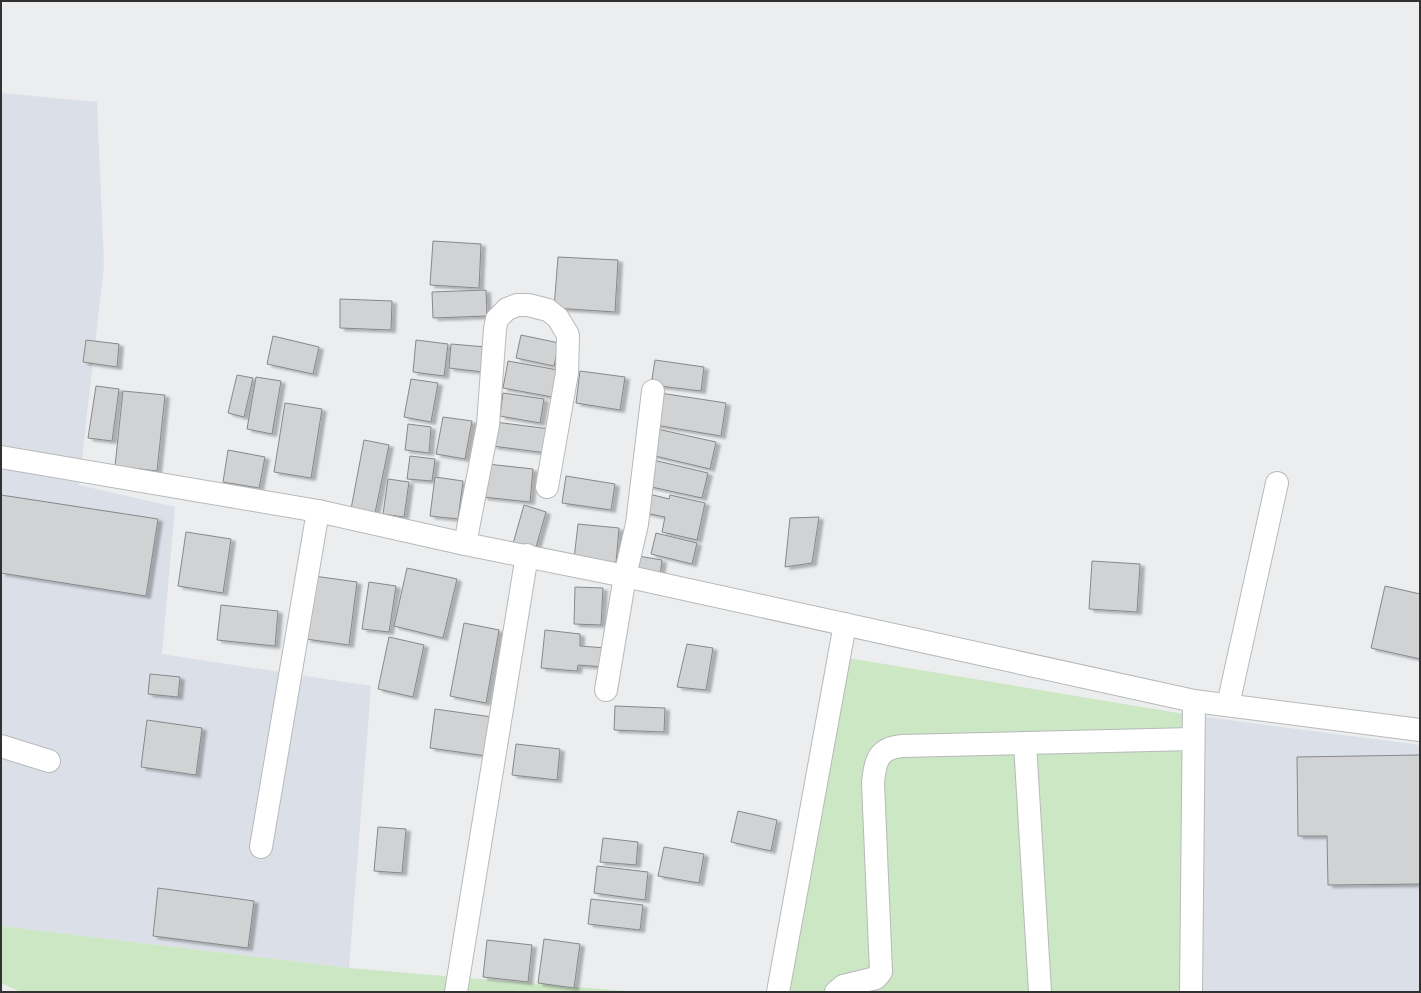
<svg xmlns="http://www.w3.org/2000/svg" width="1421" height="993" font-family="'DM Sans',sans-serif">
<defs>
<filter id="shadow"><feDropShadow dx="4.5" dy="2.5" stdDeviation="1" flood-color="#0004"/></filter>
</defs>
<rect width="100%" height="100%" fill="#ebedef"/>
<g fill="#dbe0e8">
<polygon points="1,93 97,102 104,266 79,485 175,507 162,654 371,686 349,968 1,926"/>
<polygon points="1190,715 1420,745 1420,992 1187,992"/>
</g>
<g fill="#cce7c4">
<polygon points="836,656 1190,715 1187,992 767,992"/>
<polygon points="1,926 349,968 637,992 21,992 1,983"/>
</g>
<g fill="#d1d2d4" stroke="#87888a" filter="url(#shadow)">
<polygon points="433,241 481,244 479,288 430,285"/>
<polygon points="558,257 618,260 615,312 554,308"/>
<polygon points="486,290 487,316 433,318 432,292"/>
<polygon points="340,299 392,301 391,330 340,328"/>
<polygon points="521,335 559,343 554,366 516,358"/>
<polygon points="273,336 319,347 313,374 267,364"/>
<polygon points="86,340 119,344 117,367 83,362"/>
<polygon points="416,340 448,344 444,376 413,372"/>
<polygon points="451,344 486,347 483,372 449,368"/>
<polygon points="655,360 704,367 701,391 651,385"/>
<polygon points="508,361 558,370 552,397 503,388"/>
<polygon points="580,371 625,377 620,410 576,403"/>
<polygon points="237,375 253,378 244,417 228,413"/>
<polygon points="256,377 281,381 272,434 247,429"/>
<polygon points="411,379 438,383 431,422 404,417"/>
<polygon points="96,386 119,389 112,441 88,438"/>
<polygon points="123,391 165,395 157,471 115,466"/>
<polygon points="503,393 544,399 540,423 500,416"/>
<polygon points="660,393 726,403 721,436 655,425"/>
<polygon points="285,403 322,409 311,478 274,472"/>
<polygon points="443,417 472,421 465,459 436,454"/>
<polygon points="495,422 550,429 547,453 492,446"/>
<polygon points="408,424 431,427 429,453 405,450"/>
<polygon points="657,429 716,442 710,469 651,455"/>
<polygon points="364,440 389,445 375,513 351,509"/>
<polygon points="228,450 265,457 259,488 223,482"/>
<polygon points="410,456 435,459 432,481 407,479"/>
<polygon points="653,460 708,473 702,498 647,486"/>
<polygon points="487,464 533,469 530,502 483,497"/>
<polygon points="566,476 615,484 611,510 562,503"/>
<polygon points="435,477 463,481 458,519 430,516"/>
<polygon points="388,479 409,482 404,517 383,514"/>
<polygon points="645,493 669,499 670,495 705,503 697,540 662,532 665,517 641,512"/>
<polygon points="1,495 158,519 146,596 1,573"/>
<polygon points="524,505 546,512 534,554 512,547"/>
<polygon points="819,517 812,563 785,567 790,518"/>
<polygon points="578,524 619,528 616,563 574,559"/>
<polygon points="186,532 231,539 223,593 178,586"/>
<polygon points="656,533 697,543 692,564 651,554"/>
<polygon points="638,556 662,560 660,576 635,572"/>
<polygon points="1092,561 1140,564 1137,612 1089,609"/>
<polygon points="407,568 457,579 443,638 394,626"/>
<polygon points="314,576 357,582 349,645 306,639"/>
<polygon points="369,582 396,586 389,632 362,629"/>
<polygon points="1385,586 1420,594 1420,659 1371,648"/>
<polygon points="575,587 603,588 601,625 574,624"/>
<polygon points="221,605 278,611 275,646 217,640"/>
<polygon points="464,623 499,630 486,703 450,696"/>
<polygon points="545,630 580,634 580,646 606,648 605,667 578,665 577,671 541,668"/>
<polygon points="389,637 424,645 413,697 378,689"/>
<polygon points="687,644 713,648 706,690 677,687"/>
<polygon points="150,674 180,677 178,697 148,694"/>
<polygon points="615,706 665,708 664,732 614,730"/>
<polygon points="435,709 492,717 487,756 430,748"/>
<polygon points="147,720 202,728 196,775 141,767"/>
<polygon points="516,744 560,749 557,780 512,775"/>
<polygon points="1420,755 1420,884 1328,885 1327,836 1298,836 1297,757"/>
<polygon points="738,811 777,820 771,851 731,842"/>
<polygon points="378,827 406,829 402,873 374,871"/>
<polygon points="603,838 638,842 636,865 600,862"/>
<polygon points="664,847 704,854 699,883 658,876"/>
<polygon points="597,866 648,872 645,900 594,893"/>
<polygon points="158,888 254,901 248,948 153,936"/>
<polygon points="591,899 643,905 640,930 588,924"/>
<polygon points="544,939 580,944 574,988 538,983"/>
<polygon points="487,940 532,945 528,982 483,977"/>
</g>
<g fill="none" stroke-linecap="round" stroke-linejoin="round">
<defs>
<g id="minor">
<polyline points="1,457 318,511 465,544 625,576 1194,701 1420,730"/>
<polyline points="465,544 488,425 495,329 497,319 507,309 517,305 528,305 548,310 558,318 568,335 567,373 547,487"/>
<polyline points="606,690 625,576 637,524 653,391"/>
<polyline points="1228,705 1277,483"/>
<polyline points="1025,743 1040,992"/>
<polyline points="1,746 49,761"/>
<polyline points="261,847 318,511"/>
<polyline points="456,992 527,555"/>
<polyline points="778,992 845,624"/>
<path d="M 836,992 L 843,986 L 876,978 L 881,972 L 873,783 C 875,761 878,748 902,746 L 1193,739"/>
<polyline points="1191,992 1194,701"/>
</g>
</defs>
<use href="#minor" stroke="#b7b9ba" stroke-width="24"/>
<use href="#minor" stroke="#fff" stroke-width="22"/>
</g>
<rect width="1421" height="993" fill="none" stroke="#313132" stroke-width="4"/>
</svg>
